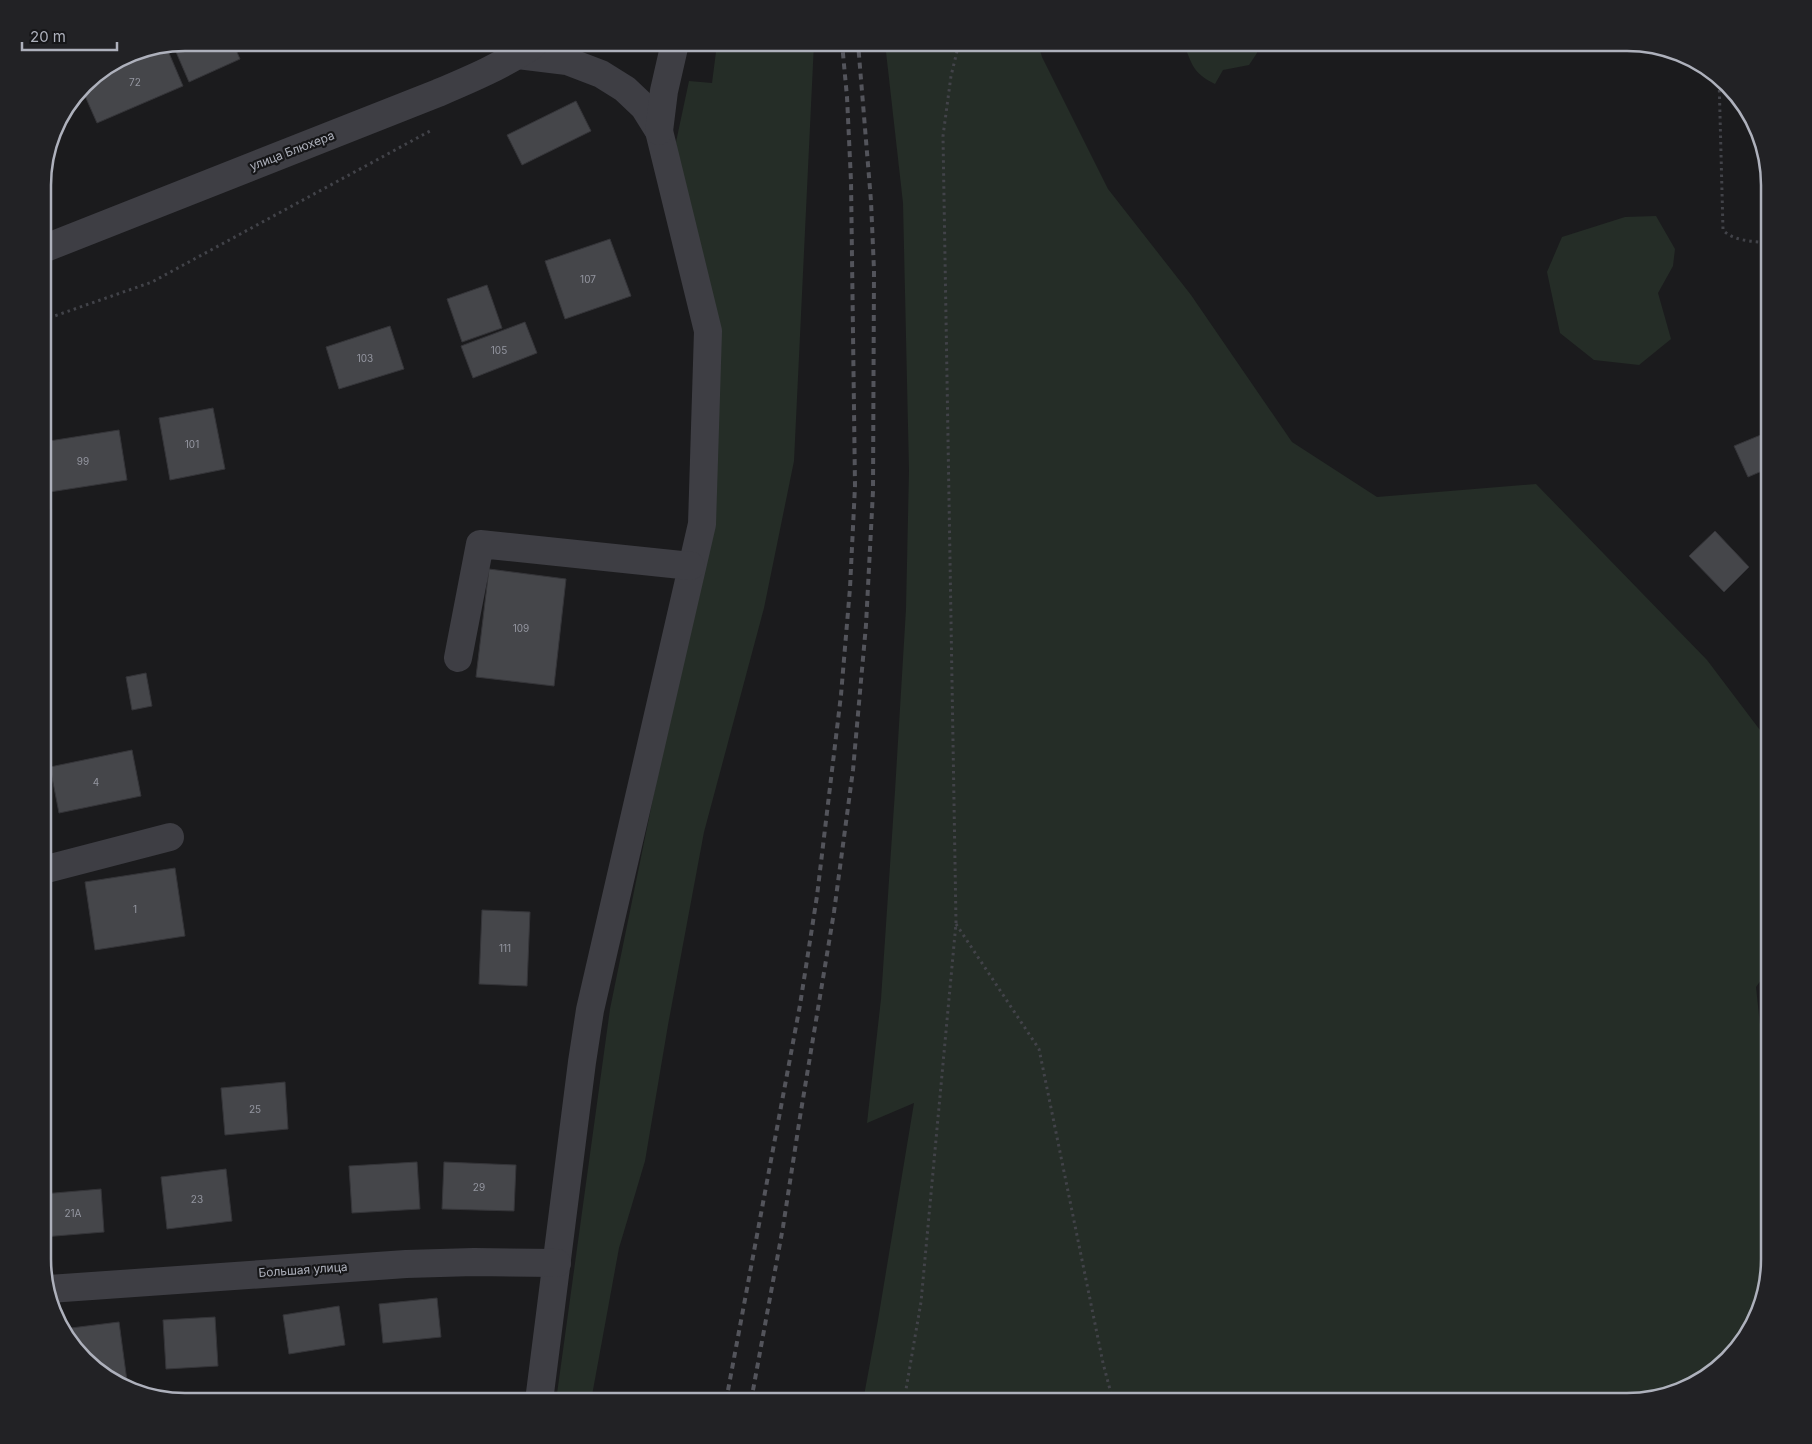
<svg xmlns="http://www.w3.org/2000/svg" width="1812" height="1444" font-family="Inter,sans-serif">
<rect width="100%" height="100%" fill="#1b1b1d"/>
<g fill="#252d27">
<polygon points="708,43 814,43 794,461 764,608 704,832 668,1025 645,1161 619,1248 591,1401 556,1401 610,1009 709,524 718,330 679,168 676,142 689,81 712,83 717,44"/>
<polygon points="885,43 1038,43 1042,57 1108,189 1191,295 1292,442 1377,497 1536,484 1707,660 1769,742 1769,969 1756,987 1769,1110 1769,1259 1762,1305 1734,1353 1690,1387 1627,1401 863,1401 878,1320 914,1103 867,1123 881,999 895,791 906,609 909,471 903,203"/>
<path d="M 1184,43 L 1255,43 L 1257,53 L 1249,65 L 1223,70 L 1215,84 C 1194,74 1191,64 1184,43 Z"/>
<polygon points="1656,216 1675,249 1673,266 1658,293 1671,339 1639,365 1594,360 1560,333 1547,272 1562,237 1625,217"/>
</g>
<g fill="#45464a" stroke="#353539">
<polygon points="185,42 233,43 240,59 189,82 173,45"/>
<polygon points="166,46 183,86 97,123 82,89 91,78 131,53"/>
<polygon points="576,101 591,131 522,165 507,135"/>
<polygon points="610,239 631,296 565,319 545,261"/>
<polygon points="487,285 502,328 462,342 447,299"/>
<polygon points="525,322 537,353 473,378 461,346"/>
<polygon points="390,326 404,369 339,389 326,347"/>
<polygon points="213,408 225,469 170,480 159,418"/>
<polygon points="119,430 127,480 43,493 43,442"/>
<polygon points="1768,432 1769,468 1748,477 1734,446"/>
<polygon points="1715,531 1749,567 1724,592 1689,556"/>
<polygon points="489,569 566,579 554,686 476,677"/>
<polygon points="146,673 152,706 132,710 126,677"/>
<polygon points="132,750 141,796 59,813 50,767"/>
<polygon points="175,868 185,936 95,950 85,882"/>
<polygon points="482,910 530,912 527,986 479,984"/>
<polygon points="285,1082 288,1129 225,1135 221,1088"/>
<polygon points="417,1162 420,1209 352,1213 349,1166"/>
<polygon points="444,1162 516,1165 514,1211 442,1209"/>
<polygon points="226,1169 232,1221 167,1229 161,1177"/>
<polygon points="101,1189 104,1232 43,1237 43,1194"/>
<polygon points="437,1298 441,1337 383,1343 379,1304"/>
<polygon points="339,1306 345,1345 289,1354 283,1315"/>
<polygon points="215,1317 218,1366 166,1369 163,1320"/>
<polygon points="119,1322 127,1381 118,1382 91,1366 63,1329"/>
</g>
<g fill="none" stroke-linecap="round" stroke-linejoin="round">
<g stroke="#424349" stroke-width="3" stroke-dasharray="2.5 4" stroke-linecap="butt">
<path d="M 1719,77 L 1723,230 C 1734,242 1755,241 1769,243"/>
<polyline points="43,320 152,282 430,131"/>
<polyline points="956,924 1039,1049 1103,1363 1113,1401"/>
<polyline points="904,1401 921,1302 956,923 943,136 951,76 959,43"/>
</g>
<g stroke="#3e3e44" stroke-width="28">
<polyline points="518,55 567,61 601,74 625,89 644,107 659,131 708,331 702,524 590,1010 582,1062 539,1401"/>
<polyline points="659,131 664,91 675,43"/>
<path d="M 43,249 L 438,93 C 471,79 504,65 533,45"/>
<polyline points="458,658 480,544 691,566"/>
<polyline points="43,870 170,837"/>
<polyline points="49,1289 406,1264 474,1262 557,1263"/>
</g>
<g stroke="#53545b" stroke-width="4" stroke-dasharray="6 5" stroke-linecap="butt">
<polyline points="726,1401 800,1005 817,896 841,695 850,588 855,486 851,181 847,97 842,43"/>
<polyline points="751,1401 783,1227 800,1117 834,912 853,770 866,625 873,491 874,270 871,201 858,43"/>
</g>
</g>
<g text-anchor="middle" stroke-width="4.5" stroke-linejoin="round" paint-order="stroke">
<g font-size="10" fill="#9496a0">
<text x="135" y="86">72</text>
<text x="588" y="283">107</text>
<text x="499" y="354">105</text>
<text x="365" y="362">103</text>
<text x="192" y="448">101</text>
<text x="83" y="465">99</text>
<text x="521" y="632">109</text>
<text x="96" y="786">4</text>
<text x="135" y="913">1</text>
<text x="505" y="952">111</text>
<text x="255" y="1113">25</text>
<text x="479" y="1191">29</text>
<text x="197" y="1203">23</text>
<text x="73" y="1217">21А</text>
</g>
<g font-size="12" fill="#aeb1bc" stroke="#161618">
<text transform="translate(292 151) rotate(-21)" y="4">улица Блюхера</text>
<text transform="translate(303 1270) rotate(-4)" y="4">Большая улица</text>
</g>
</g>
<path d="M0 0H1812V1444H0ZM185 51H1627A134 134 0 0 1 1761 185V1259A134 134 0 0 1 1627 1393H185A134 134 0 0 1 51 1259V185A134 134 0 0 1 185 51Z" fill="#222225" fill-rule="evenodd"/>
<path fill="none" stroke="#aeb1bc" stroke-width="2.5" d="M185 51H1627A134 134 0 0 1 1761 185V1259A134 134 0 0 1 1627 1393H185A134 134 0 0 1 51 1259V185A134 134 0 0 1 185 51Z"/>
<path d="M22 42v8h95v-8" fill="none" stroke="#aeb1bc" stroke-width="2.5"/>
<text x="30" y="42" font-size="15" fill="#aeb1bc" stroke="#161618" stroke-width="4" paint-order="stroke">20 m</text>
</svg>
